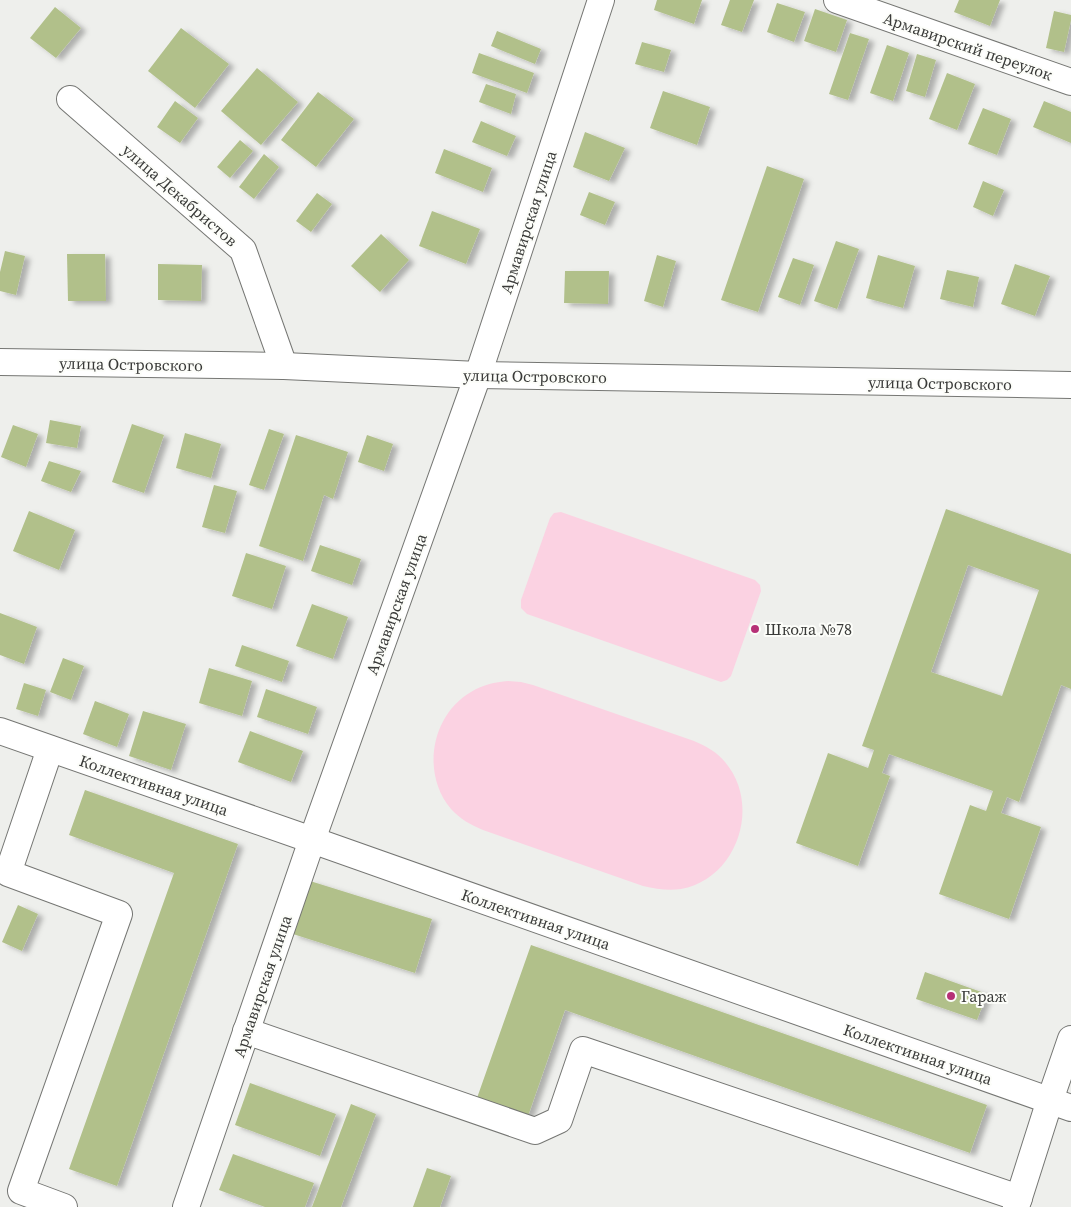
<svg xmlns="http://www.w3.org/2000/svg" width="1071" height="1207" font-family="'Source Serif 4',serif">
<defs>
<filter id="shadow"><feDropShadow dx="5.5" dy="3" stdDeviation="2.5" flood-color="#0004"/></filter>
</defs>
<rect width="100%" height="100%" fill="#eeefec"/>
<g fill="#fbd2e2">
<polygon points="561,512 755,580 760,585 761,591 731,676 727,680 721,682 527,614 521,608 521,600 550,518 554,513"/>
<path d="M 508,681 L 521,682 L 533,685 L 694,741 C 706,746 717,752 725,762 C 762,805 737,879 681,889 C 669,891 656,889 643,886 L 483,830 C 471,825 460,819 451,809 C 421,774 431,715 471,692 C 482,685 495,682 508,681 Z"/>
</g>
<g fill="#b1c08a" fill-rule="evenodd" filter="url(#shadow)">
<polygon points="657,0 702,0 694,24 654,10"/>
<polygon points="730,0 754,0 742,32 721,25"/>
<polygon points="959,0 1000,0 990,26 954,12"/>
<polygon points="777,3 805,12 794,42 767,32"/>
<polygon points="55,7 81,28 56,58 30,38"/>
<polygon points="815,9 847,20 836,52 804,41"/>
<polygon points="1054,11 1071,15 1071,20 1064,52 1046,48"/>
<polygon points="181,28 229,64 195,108 148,71"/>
<polygon points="497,31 541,49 535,64 491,46"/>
<polygon points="850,33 869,39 848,100 829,94"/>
<polygon points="642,42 671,50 664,72 635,64"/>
<polygon points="887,45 909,53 893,101 870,93"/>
<polygon points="479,53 534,73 527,93 472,73"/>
<polygon points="917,54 936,60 925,97 906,91"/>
<polygon points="257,68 298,102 261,145 221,111"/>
<polygon points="947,73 975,84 957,130 929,119"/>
<polygon points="486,84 516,94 511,114 479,102"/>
<polygon points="663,91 710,107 697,145 650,128"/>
<polygon points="318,92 354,119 316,167 281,140"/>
<polygon points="175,101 198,118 180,143 157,127"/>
<polygon points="1044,101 1071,112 1071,143 1033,127"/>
<polygon points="983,108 1011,119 997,155 968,144"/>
<polygon points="481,121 516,136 507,156 472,142"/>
<polygon points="585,132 625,148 609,181 573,167"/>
<polygon points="240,140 253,151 230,178 217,167"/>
<polygon points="444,149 492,168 483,192 435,173"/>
<polygon points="264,154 279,167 254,199 239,187"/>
<polygon points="767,166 804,179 758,312 721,300"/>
<polygon points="983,181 1004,190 993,216 973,207"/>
<polygon points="589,192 615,202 605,225 580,215"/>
<polygon points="317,193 332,204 311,232 296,221"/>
<polygon points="432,211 480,229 466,264 419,246"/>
<polygon points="381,234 409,260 380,292 351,266"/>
<polygon points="836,241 859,249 837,309 814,301"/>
<polygon points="5,251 25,256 16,295 0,291 0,272"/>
<polygon points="67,254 105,254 106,301 68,301"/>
<polygon points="657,255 676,261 663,307 644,301"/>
<polygon points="878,255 915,266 903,308 866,298"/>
<polygon points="793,258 814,265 800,305 778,297"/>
<polygon points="158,264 202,265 201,301 158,300"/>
<polygon points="1015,264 1050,276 1035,316 1001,304"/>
<polygon points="947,270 979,277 973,307 940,299"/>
<polygon points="565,271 609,271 608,304 564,303"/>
<polygon points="50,420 81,426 77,448 46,443"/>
<polygon points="132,424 164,435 144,493 112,482"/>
<polygon points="13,425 38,434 26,467 1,457"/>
<polygon points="269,429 284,434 264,490 249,485"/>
<polygon points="185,433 221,444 211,478 176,468"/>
<polygon points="296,435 348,452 333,499 324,495 303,561 259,546"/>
<polygon points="367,435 393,444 384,471 358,462"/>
<polygon points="49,461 81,471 71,492 41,481"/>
<polygon points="214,485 237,491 225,533 202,527"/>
<path d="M 946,509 L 1071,554 L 1071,689 L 1061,685 L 1019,802 L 1007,797 L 1001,813 L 1041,827 L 1009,919 L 939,894 L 970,805 L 986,811 L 993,791 L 889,754 L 882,773 L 890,776 L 858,866 L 796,843 L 828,753 L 868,768 L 874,750 L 862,746 ZM 968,565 L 1039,590 L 1002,696 L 931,672 Z"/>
<polygon points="29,511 75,530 59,570 13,551"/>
<polygon points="320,545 361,559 352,585 311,571"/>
<polygon points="246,553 286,566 272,609 232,596"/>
<polygon points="312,604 348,617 333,659 296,646"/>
<polygon points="0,613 37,627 24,664 0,655"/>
<polygon points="242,645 289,661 282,682 235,666"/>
<polygon points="63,658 84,666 71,700 50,692"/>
<polygon points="209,668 252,681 242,716 199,703"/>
<polygon points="24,683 46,690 38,716 16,709"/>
<polygon points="266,689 317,707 308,734 257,717"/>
<polygon points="95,701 129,714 117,747 83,734"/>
<polygon points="143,711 186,724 171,770 129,756"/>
<polygon points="250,731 303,751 291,782 238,762"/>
<polygon points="85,790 238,844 117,1186 69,1169 174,873 69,835"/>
<polygon points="310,881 432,919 415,973 293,934"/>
<polygon points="18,905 38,914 22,951 2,942"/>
<polygon points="531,945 987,1105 970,1153 565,1010 528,1116 477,1098"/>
<polygon points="925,972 987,994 977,1020 916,999"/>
<polygon points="250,1083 336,1114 320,1156 235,1125"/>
<polygon points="351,1104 376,1114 341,1207 312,1207"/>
<polygon points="233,1154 314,1183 305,1207 265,1207 219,1190"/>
<polygon points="427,1168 451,1176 440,1207 413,1207"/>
</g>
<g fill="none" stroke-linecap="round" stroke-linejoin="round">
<defs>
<g id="minor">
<polyline points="837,0 1071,82"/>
<polyline points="70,99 243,250 284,366"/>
<polyline points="0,362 284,366 478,375 1071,385"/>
<polyline points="0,731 312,840 1071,1108"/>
<polyline points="50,749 8,873 119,914 21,1191 64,1207"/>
<polyline points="246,1031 535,1131 559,1120 583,1050 1019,1198"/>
<polyline points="186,1207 312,840 478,375 601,0"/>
<polyline points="1016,1207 1050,1100 1071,1039"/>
</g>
</defs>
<use href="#minor" stroke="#757673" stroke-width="28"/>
<use href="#minor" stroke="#fff" stroke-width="26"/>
</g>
<g fill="#b63177" stroke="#fcfdf9" stroke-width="2">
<circle cx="755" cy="629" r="5"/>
<circle cx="951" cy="996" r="5"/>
</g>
<g text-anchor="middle" stroke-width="4" stroke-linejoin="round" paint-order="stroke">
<g font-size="16" fill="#393a38" stroke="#fcfdf9">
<text transform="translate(968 46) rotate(19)" y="6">Армавирский переулок</text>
<text transform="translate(180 195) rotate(41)" y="6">улица Декабристов</text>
<text transform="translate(528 222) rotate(-72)" y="6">Армавирская улица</text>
<text transform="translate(131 364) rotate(1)" y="6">улица Островского</text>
<text transform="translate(535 376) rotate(1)" y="6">улица Островского</text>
<text transform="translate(940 383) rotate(1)" y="6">улица Островского</text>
<text transform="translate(396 604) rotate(-70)" y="6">Армавирская улица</text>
<text transform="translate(154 785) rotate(19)" y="6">Коллективная улица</text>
<text transform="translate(536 919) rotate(19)" y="6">Коллективная улица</text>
<text transform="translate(262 986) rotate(-71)" y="6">Армавирская улица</text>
<text transform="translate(918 1054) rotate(19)" y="6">Коллективная улица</text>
</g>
<g font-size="16" fill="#393a38" stroke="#fcfdf9" text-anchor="start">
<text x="765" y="635">Школа №78</text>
<text x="961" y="1002">Гараж</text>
</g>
</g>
</svg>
